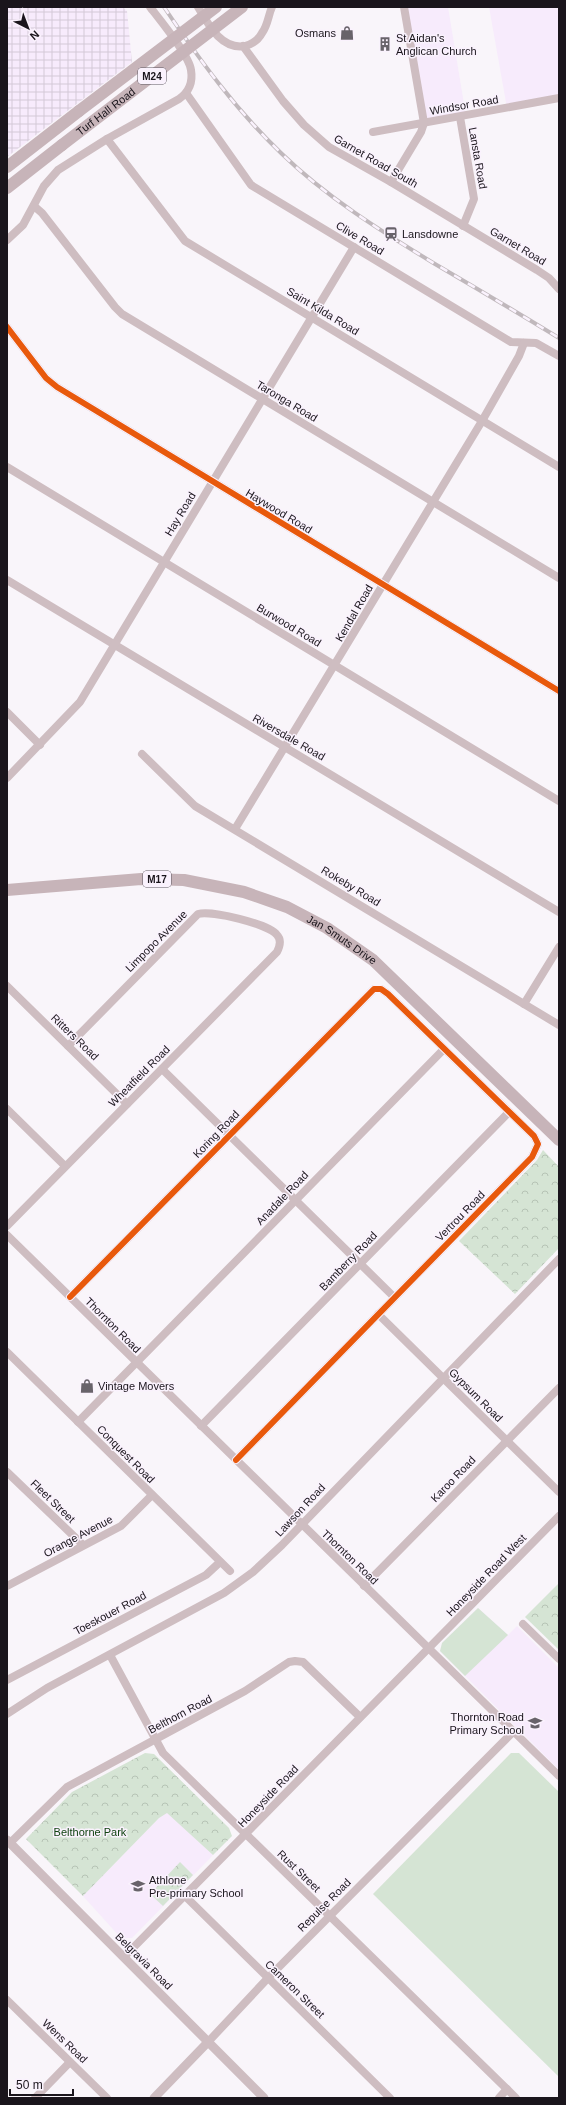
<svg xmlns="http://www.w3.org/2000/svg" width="566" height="2105" font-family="Helvetica,sans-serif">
<defs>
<pattern id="industrial-grid" width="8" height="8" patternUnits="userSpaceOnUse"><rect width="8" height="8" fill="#f7ebfc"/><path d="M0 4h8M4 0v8" fill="none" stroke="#d3c9d7"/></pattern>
<pattern id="park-crowns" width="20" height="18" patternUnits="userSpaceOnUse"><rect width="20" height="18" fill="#d5e4d4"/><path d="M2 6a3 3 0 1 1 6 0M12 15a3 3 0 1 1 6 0" fill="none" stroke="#b6c3b5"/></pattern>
</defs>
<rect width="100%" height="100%" fill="#f9f5fa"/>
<g fill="#f7ebfc">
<polygon points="404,7 448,7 466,116 424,123"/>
<polygon points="489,7 559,7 559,98 507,108"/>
<polygon points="478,1608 508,1635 517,1626 559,1668 559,1770 440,1651 442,1643"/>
<polygon points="167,1812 213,1855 132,1938 121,1938 83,1896 159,1818"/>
</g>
<polygon fill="url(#industrial-grid)" points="7,7 123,7 127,11 132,62 7,157"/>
<g fill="url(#park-crowns)">
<polygon points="543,1150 559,1167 559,1248 515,1294 459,1241 537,1160"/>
<polygon points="559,1583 559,1650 525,1617"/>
<polygon points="145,1753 154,1754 229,1828 232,1836 213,1855 167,1813 159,1818 83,1896 26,1839 72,1792"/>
<polygon points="180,1862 193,1875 163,1906 150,1894"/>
</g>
<g fill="#d5e4d4">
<polygon points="478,1608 508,1635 465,1676 440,1651 442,1643"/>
<polygon points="511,1753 519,1753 559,1792 559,2077 373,1894"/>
</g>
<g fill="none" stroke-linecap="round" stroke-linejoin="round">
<g stroke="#cebdc1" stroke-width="8">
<path d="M 198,7 C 208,24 221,50 245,46 C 252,44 259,39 262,33 C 268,25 268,16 272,7"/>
<polyline points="243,46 283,101 304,125 329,147 391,182 537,270 549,278 559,289"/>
<polyline points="186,93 251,185 511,342 536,343 559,356"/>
<polyline points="460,117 474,199 463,226"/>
<polyline points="373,132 559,98"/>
<polyline points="107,139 185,241 559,467"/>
<polyline points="391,182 421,132 424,123 404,7"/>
<polyline points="34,206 42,213 115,307 122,314 559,578"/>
<path d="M 7,240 L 23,225 L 44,186 L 58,170 L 107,139 L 179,99 C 189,92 193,82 191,70 C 189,55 160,20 150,7"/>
<polyline points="7,327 46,378 57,387 559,691"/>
<polyline points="7,467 559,801"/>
<polyline points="7,580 559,912"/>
<polyline points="7,712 40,745"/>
<polyline points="142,754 195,806 559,1025"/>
<polyline points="7,778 80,702 354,247"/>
<polyline points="235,829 482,421 519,356 524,343"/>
<polyline points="7,986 127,1104"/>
<polyline points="524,1004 559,947"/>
<polyline points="162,1069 394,1297"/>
<polyline points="7,1109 65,1166"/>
<path d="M 7,1226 L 277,952 C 280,946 282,940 277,935 C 269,924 211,910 198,914 L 68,1046"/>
<polyline points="7,1235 559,1776"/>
<polyline points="70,1297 374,989 381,989 388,994 534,1136 538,1144 532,1157 236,1460"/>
<polyline points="378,1314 559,1492"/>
<polyline points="7,1352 230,1571"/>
<polyline points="78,1422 444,1049"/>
<polyline points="201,1426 509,1112"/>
<polyline points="7,1472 83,1545"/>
<polyline points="7,1586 121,1526 152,1495"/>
<polyline points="364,1586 559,1388"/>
<polyline points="523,1624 559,1659"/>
<polyline points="110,1655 163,1753 516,2098"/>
<polyline points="7,1680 206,1575 220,1562"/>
<polyline points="7,1714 47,1688 224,1593 253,1572 282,1545 559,1259"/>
<polyline points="10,1843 67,1787 245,1691 289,1662 295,1661 303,1662 360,1717"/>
<polyline points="185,1896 390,2098"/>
<polyline points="124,1957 559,1516"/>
<polyline points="7,2000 107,2098"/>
<polyline points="208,2042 268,1978 513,1732"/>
<polyline points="35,2098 70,2062"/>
<polyline points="499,2098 507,2089"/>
</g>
<g stroke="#cebdc1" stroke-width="9">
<polyline points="7,1840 264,2098"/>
<polyline points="154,2098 208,2042"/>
</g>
<g stroke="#c7b4b9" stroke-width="12">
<polyline points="7,167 79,111"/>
<polyline points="7,188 62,145"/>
<path id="s1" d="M 7,890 L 141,879 L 184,880 L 244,892 L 287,907 L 327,928 L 373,960 L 559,1140"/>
</g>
<defs>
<path id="rail" d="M 164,7 C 199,59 235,109 281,153 C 326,197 381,231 435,264 C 476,288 518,313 559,338"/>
</defs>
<use href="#rail" stroke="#c0b8bc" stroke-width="4"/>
<use href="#rail" stroke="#faf2fd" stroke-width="2.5" stroke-dasharray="8" stroke-linecap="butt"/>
<g stroke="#c7b4b9" stroke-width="12">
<polyline points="79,111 216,7"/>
<path id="s2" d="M 62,145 L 242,7"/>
</g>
<defs>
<g id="cycleway">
<polyline points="7,327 46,378 57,387 559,691"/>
<polyline points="70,1297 374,989 381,989 388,994 534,1136 538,1144 532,1157 236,1460"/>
</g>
</defs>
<use href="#cycleway" stroke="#faf2fd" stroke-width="8"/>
<use href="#cycleway" stroke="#e8590c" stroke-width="6"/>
</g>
<defs>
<symbol id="shop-bare" viewBox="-9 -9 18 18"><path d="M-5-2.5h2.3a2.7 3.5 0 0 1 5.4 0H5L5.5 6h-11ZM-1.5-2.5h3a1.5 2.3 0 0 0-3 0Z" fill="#68636a" stroke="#faf2fd" stroke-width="2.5" paint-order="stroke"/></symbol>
<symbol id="building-bare" viewBox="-9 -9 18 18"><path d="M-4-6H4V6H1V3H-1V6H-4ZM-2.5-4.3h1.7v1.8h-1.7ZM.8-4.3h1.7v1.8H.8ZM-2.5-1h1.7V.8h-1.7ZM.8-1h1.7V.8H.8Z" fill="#68636a" stroke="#faf2fd" stroke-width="2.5" paint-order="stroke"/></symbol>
<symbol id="station-bare" viewBox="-9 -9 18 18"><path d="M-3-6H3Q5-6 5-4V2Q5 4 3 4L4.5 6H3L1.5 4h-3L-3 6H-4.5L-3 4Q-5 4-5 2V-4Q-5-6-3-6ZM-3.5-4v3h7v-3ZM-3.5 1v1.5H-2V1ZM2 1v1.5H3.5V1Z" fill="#68636a" stroke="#faf2fd" stroke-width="2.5" paint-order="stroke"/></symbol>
<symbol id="school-bare" viewBox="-9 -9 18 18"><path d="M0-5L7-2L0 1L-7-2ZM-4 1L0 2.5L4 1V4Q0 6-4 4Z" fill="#68636a" stroke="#faf2fd" stroke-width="2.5" paint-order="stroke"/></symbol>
</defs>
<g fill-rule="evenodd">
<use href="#shop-bare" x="337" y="23" width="20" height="20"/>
<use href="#building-bare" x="375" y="34" width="20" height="20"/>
<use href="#station-bare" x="381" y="224" width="20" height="20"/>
<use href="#shop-bare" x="77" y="1376" width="20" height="20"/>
<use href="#school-bare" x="525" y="1713" width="20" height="20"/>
<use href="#school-bare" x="128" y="1876" width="20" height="20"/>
</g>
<g text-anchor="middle" stroke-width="3" stroke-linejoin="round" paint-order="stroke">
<g fill="#faf2fd" stroke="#5d5760" stroke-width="1">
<rect x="138" y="68" width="28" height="16" rx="3"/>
<rect x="143" y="871" width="28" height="16" rx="3"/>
</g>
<g font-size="10" font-weight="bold" fill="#1a151c">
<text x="152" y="80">M24</text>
<text x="157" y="883">M17</text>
</g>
<g font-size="11" fill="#1a151c" stroke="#faf2fd" text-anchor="start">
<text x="336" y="37" text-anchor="end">Osmans</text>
<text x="396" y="42">St Aidan's<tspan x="396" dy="13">Anglican Church</tspan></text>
<text x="402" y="238">Lansdowne</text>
<text x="98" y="1390">Vintage Movers</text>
<text x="524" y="1721" text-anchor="end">Thornton Road<tspan x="524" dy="13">Primary School</tspan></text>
<text x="149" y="1884">Athlone<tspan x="149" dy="13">Pre-primary School</tspan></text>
</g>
<g font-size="11" fill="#1a151c" stroke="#faf2fd">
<text transform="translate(464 105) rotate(-10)" y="4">Windsor Road</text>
<text dy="4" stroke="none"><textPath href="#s2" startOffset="55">Turf Hall Road</textPath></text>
<text transform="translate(478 158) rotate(80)" y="4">Lansta Road</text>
<text transform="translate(376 161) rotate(30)" y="4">Garnet Road South</text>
<text transform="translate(360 238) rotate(31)" y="4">Clive Road</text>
<text transform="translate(518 246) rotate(31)" y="4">Garnet Road</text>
<text transform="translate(323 311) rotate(31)" y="4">Saint Kilda Road</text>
<text transform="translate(287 401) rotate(31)" y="4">Taronga Road</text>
<text transform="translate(279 511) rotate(31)" y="4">Haywood Road</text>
<text transform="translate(180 514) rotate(-59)" y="4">Hay Road</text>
<text transform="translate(354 613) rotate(-60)" y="4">Kendal Road</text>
<text transform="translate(289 625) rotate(31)" y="4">Burwood Road</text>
<text transform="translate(289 737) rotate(30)" y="4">Riversdale Road</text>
<text transform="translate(351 886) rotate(31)" y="4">Rokeby Road</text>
<text dy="4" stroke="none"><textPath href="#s1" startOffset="348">Jan Smuts Drive</textPath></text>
<text transform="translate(156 941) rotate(-45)" y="4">Limpopo Avenue</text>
<text transform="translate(75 1037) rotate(44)" y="4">Ritters Road</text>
<text transform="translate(139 1076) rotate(-45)" y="4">Wheatfield Road</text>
<text transform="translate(216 1134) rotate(-46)" y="4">Koring Road</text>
<text transform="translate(282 1198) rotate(-46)" y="4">Anadale Road</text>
<text transform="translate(460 1216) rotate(-46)" y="4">Vertrou Road</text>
<text transform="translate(348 1261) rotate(-46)" y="4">Bamberry Road</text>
<text transform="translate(113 1325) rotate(45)" y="4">Thornton Road</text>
<text transform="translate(476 1395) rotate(45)" y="4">Gypsum Road</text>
<text transform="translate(126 1454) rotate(45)" y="4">Conquest Road</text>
<text transform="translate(453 1479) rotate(-46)" y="4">Karoo Road</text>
<text transform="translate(53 1501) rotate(44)" y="4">Fleet Street</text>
<text transform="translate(300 1510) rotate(-47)" y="4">Lawson Road</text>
<text transform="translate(78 1536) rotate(-28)" y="4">Orange Avenue</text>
<text transform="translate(350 1557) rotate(44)" y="4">Thornton Road</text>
<text transform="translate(486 1575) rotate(-46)" y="4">Honeyside Road West</text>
<text transform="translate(110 1613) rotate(-28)" y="4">Toeskouer Road</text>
<text transform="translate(180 1714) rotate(-28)" y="4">Belthorn Road</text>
<text transform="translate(268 1796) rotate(-46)" y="4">Honeyside Road</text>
<text transform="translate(299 1871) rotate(44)" y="4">Rust Street</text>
<text transform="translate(324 1905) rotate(-45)" y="4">Repulse Road</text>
<text transform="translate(144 1961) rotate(45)" y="4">Belgravia Road</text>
<text transform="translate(295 1989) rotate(44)" y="4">Cameron Street</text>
<text transform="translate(65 2041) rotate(44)" y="4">Wens Road</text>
</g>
<g font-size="11" fill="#104311" stroke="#faf2fd">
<text x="90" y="1836">Belthorne Park</text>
</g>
</g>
<rect width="566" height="2105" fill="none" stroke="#1a151c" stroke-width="16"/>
<g transform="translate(28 28) rotate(138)" stroke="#faf2fd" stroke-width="3" paint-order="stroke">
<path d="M0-3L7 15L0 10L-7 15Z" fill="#1a151c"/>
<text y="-6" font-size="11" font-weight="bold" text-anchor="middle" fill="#1a151c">N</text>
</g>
<path d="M10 2089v6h63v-6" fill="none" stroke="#1a151c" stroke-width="2"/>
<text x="16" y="2089" font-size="12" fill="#1a151c" stroke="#faf2fd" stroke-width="3" paint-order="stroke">50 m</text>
</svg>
